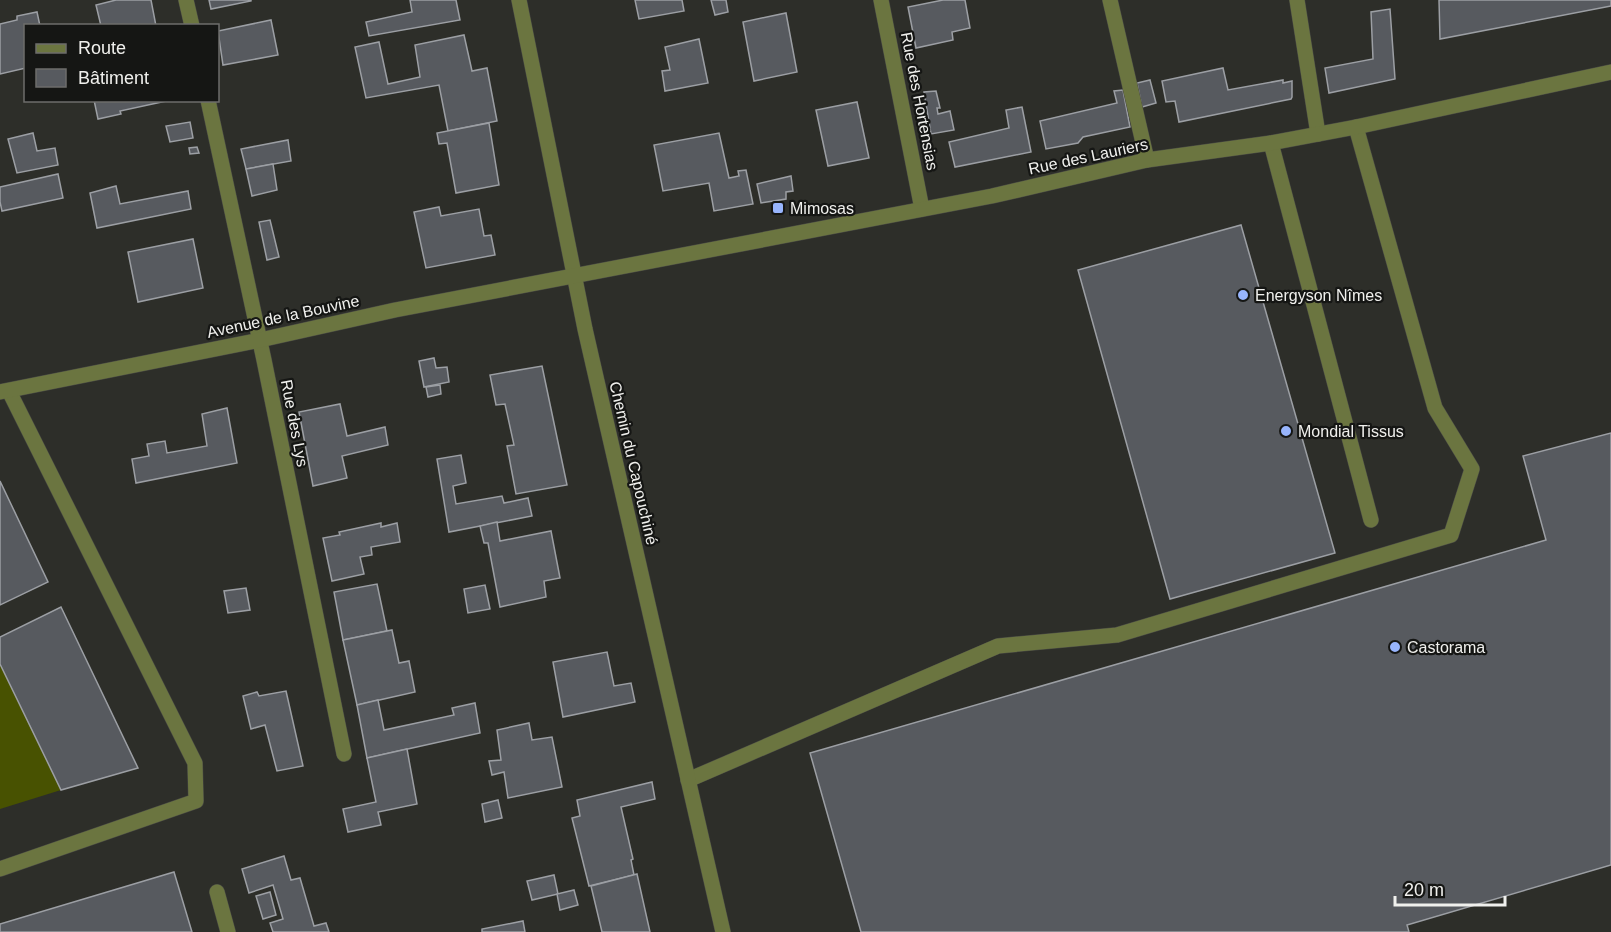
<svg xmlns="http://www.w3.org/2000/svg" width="1611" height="932" font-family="Arial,sans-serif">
<rect width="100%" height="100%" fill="#2d2e29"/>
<polygon fill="#485201" points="0,664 61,790 0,809"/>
<g fill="#575a5f" stroke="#9c9fa4" stroke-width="1.5">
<polygon points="116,0 151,0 156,26 101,26 96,5"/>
<polygon points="209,0 251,0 251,1 211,9"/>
<polygon points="410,0 456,0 460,20 369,36 366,22 412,12"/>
<polygon points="635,0 682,0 684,11 639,19"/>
<polygon points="711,0 726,0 728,12 715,15"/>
<polygon points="943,0 965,0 970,28 952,32 953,40 916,48 908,7"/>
<polygon points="1439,0 1611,0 1611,6 1440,39"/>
<polygon points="1390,9 1395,79 1329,93 1325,68 1373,59 1371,12"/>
<polygon points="37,12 40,26 26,26 26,68 0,74 0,24 17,20 17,16"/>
<polygon points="786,13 797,72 754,81 743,22"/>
<polygon points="271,20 278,55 223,65 218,31"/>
<polygon points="464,35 472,71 487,68 497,121 448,131 439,85 366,98 355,47 379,42 388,84 420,77 415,45"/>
<polygon points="699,39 708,83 665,91 662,71 670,70 665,47"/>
<polygon points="1223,68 1228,90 1283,80 1283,83 1292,81 1292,97 1291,99 1179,122 1175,101 1166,102 1162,81"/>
<polygon points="1150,80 1156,103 1142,107 1137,83"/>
<polygon points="1123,90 1130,127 1083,137 1078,143 1046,149 1040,121 1117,103 1114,91"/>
<polygon points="936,91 940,108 937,108 938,114 950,111 954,130 931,134 924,92"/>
<polygon points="94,100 171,100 120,111 121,114 98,119"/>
<polygon points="857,102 869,158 828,166 816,110"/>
<polygon points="1022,107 1031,152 955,167 949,142 1009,128 1006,110"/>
<polygon points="190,122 193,138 170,142 166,126"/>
<polygon points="489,123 499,185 456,193 447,143 439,144 437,133"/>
<polygon points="33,133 37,151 55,148 58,165 17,173 8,139"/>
<polygon points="719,133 729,178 739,176 738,171 746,170 753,204 714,211 709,183 663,191 654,145"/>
<polygon points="288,140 291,161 246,169 241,149"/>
<polygon points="197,147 199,153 190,154 189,148"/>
<polygon points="273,164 277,190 252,196 246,169"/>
<polygon points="58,174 63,198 2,211 0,202 0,187"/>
<polygon points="791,176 793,191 786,192 786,199 761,203 757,184"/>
<polygon points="116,186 120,204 188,191 191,209 97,228 90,193"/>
<polygon points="439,207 441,216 479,209 484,236 491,235 495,255 426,268 414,212"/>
<polygon points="270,220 279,257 267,260 259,222"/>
<polygon points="1241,225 1335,553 1170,599 1078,270"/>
<polygon points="193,239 203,288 138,302 128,252"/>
<polygon points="434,358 436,368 447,367 449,382 424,387 419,361"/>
<polygon points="542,366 567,485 516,494 507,446 514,445 505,404 496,405 490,375"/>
<polygon points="440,385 441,394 428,397 426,387"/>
<polygon points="340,404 347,436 385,427 388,445 342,456 347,478 313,486 299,412"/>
<polygon points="227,408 237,463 136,483 132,459 149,456 147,444 165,441 167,453 207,446 202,414"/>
<polygon points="1611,433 1611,865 1407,925 1409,932 861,932 810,753 1546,540 1523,456"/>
<polygon points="461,455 466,483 453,486 456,504 502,496 504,503 528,498 532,516 449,532 437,459"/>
<polygon points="0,481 48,582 0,605"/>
<polygon points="497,522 500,541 551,531 560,578 544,581 546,597 500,607 488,543 484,543 480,526"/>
<polygon points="381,523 381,527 397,523 400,542 371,547 372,555 360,557 364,574 332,581 323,538 340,535 339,532"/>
<polygon points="377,584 387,631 343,640 334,592"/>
<polygon points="485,585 490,609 468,613 464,589"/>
<polygon points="246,588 250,610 228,613 224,591"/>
<polygon points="61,607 138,768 61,790 0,664 0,637"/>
<polygon points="392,630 399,663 409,661 415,692 357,705 343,640"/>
<polygon points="607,652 614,686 631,683 635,702 563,717 553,662"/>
<polygon points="286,691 303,766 277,771 265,725 251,729 243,696 257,692 259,696"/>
<polygon points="378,700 384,730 454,715 452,708 475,703 480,733 367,758 357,705"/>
<polygon points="529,723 532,740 552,737 562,787 508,798 504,772 492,775 489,761 501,760 497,730"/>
<polygon points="407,749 417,804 378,812 381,825 348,832 343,809 376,802 367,758"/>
<polygon points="652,782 655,799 621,807 633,859 631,860 634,875 589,886 572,818 580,816 577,800"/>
<polygon points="498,800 502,818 485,822 482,804"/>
<polygon points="284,856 291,880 300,878 314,926 326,923 329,932 273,932 270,923 283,919 273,885 249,893 242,869"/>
<polygon points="174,872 192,932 0,932 0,924"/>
<polygon points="637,874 650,932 602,932 591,886"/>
<polygon points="554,875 558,894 532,900 527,881"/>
<polygon points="574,890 578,905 560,910 557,894"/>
<polygon points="270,892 276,915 263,919 256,896"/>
<polygon points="523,921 525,932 482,932 482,929"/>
</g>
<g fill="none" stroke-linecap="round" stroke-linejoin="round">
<defs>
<g id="service">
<polyline points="1110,0 1147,160"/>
<polyline points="1271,143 1371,520"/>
<polyline points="688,780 998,646 1117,635 1451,535 1472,469 1435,408 1356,127"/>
<polyline points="0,869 196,801 195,763 9,391"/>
</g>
<g id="minor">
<polyline points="186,0 192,26"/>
<polyline points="881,0 922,209"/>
<polyline points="1297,0 1318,134"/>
<polyline points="208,100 264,360 344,754"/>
<polyline points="217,892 228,932"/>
</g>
<g id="tertiary">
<polyline points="519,0 585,329 723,932"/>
<polyline points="0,392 260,340 395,310 992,196 1147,160 1271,143 1356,127 1611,72"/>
</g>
</defs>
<use href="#service" stroke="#484944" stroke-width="16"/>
<use href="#minor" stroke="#484944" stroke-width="16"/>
<use href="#tertiary" stroke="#484944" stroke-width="16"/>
<use href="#service" stroke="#6b7540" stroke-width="15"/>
<use href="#minor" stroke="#6b7540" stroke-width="15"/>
<use href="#tertiary" stroke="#6b7540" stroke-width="15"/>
</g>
<g fill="#98b5fd" stroke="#151614" stroke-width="2">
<rect x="772" y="202" width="12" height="12" rx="3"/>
<circle cx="1243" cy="295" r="6"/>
<circle cx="1286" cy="431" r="6"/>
<circle cx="1395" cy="647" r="6"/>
</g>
<g text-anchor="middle" stroke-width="4.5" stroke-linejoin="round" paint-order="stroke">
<g font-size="16" fill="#f0f0ed" stroke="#151614">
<text transform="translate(920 101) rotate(79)" y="6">Rue des Hortensias</text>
<text transform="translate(1088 156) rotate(-12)" y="6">Rue des Lauriers</text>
<text transform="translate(283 316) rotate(-12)" y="6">Avenue de la Bouvine</text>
<text transform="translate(295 423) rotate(79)" y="6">Rue des Lys</text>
<text transform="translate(634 463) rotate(77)" y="6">Chemin du Capouchiné</text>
</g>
<g font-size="16" fill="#f0f0ed" stroke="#151614" text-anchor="start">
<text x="790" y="214">Mimosas</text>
<text x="1255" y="301">Energyson Nîmes</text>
<text x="1298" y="437">Mondial Tissus</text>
<text x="1407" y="653">Castorama</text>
</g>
</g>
<rect x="24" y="24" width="195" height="78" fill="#151614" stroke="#6d6d6b" stroke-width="1.5"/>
<rect x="36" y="44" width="30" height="9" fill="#6b7540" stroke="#6d6d6b" stroke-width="1.5"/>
<text x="78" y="54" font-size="18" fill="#f0f0ed">Route</text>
<rect x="36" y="69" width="30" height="18" fill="#575a5f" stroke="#6d6d6b" stroke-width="1.5"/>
<text x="78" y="84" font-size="18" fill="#f0f0ed">Bâtiment</text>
<path d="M1395 896v9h110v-9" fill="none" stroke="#f0f0ed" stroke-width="3"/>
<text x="1404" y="896" font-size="18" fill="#f0f0ed" stroke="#151614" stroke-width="4.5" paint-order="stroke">20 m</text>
</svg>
